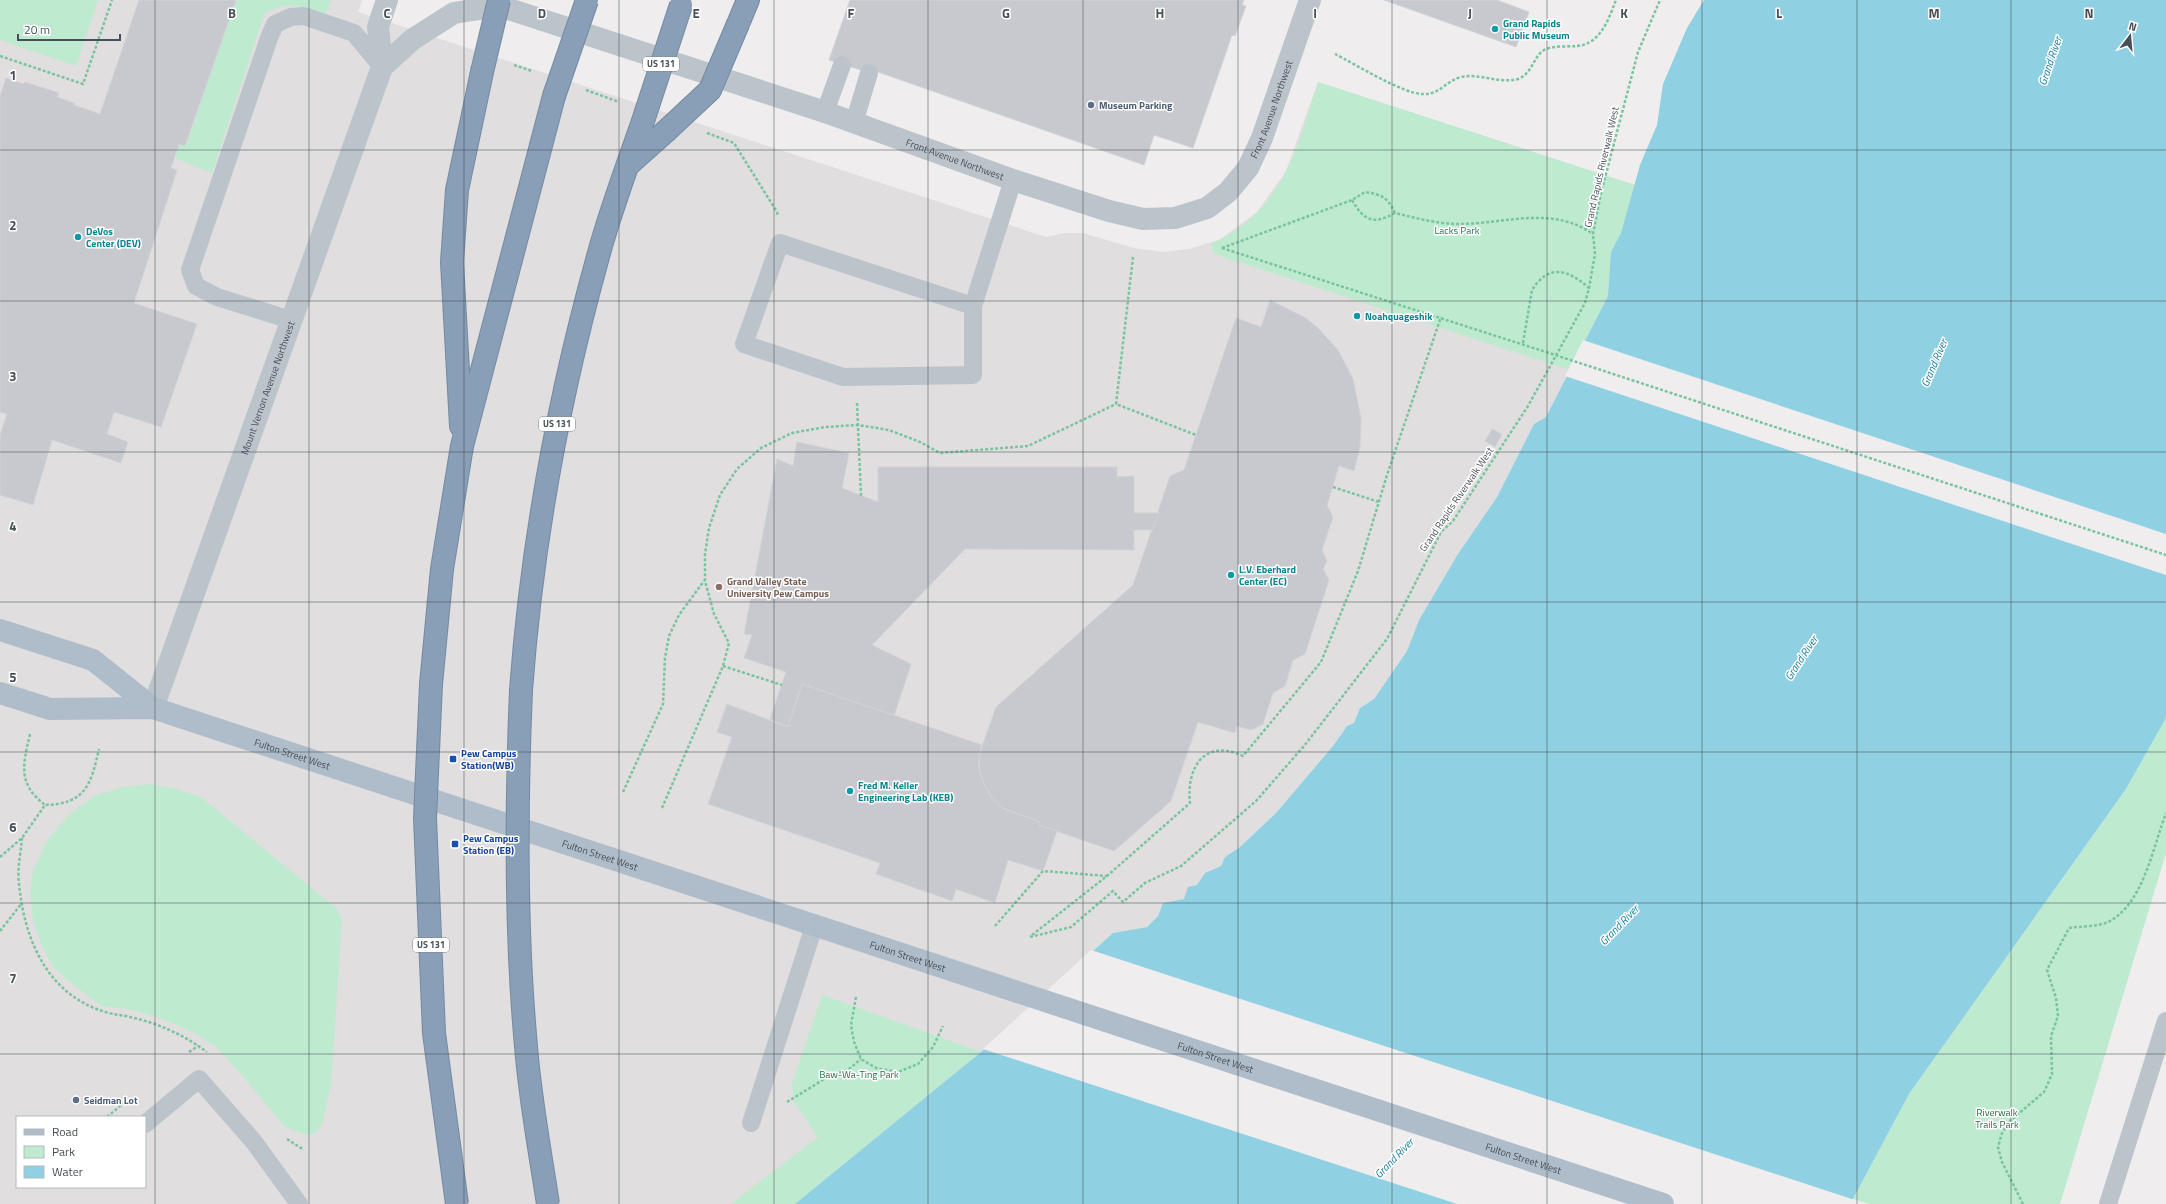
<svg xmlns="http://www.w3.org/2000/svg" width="2166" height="1204" font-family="'Titillium Web',sans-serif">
<rect width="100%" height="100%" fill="#efeded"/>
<path fill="#e0dede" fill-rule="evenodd" d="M 0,0 L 362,0 L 358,12 L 1046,237 L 1064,233 L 1083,233 L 1134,248 L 1163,252 L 1189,249 L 1219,240 L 1257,212 L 1286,171 L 1318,82 L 1635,185 L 1608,296 L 1546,418 L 1534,424 L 1497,497 L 1458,554 L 1419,620 L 1407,651 L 1374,699 L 1360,708 L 1354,723 L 1347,726 L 1333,746 L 1276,813 L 1240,847 L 1225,857 L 1221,866 L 1205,873 L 1197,885 L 1184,899 L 1163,903 L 1158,916 L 1147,927 L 1113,933 L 981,1052 L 795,1204 L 0,1204 ZM 17,1117 L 145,1117 L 145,1187 L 17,1187 Z"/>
<g fill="#beead0">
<polygon points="0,0 98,0 76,66 0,40"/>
<path d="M 236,0 L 331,0 L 325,15 C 297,5 290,0 264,14 L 212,173 L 175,158 L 179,144 L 186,146 Z"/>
<path d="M 1318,82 L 1635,185 L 1621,233 L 1611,252 L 1608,296 L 1570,370 L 1214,254 L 1211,243 C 1243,232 1271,201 1286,172 C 1299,147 1309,109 1318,82 Z"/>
<polygon points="2166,718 2166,853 2060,1204 1869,1204 1853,1199 1909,1094 2126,789"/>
<polygon points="151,784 176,789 201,797 337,909 342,919 331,1084 322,1125 316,1132 307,1135 285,1127 241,1074 215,1046 191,1031 157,1017 128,1009 102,1006 67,980 52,965 41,944 33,921 30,891 33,871 48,839 69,815 94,796 123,787"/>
<polygon points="822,995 981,1052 795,1204 731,1204 818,1137 794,1102 792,1084"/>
</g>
<polygon fill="#8fd1e3" points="1704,0 2166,0 2166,718 2126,789 1909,1094 1853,1199 1849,1204 795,1204 981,1052 1113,933 1147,927 1158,916 1163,903 1184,899 1188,887 1197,885 1205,873 1221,866 1225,857 1240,847 1276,813 1333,746 1347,726 1354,723 1360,708 1374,699 1407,651 1419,620 1458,554 1497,497 1534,424 1546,417 1608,296 1611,252 1621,233 1640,165 1657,125 1663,84 1687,28"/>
<g fill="#efeded">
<polygon points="1583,340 2166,534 2166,575 1565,376"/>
<polygon points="1091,950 1855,1200 1852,1204 1457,1204 983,1049"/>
</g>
<g fill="#c7c9cf" stroke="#d1d3d8">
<polygon points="139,0 236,0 185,146 179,144 171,168 177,170 134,303 197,324 161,427 114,412 107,434 128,442 121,463 52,440 33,505 0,495 0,435 7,414 0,412 0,96 6,78 23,84 25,82 59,93 57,97 74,103 74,105 100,114"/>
<polygon points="850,0 1244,0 1242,5 1246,6 1235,36 1232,35 1193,148 1154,135 1144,165 878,72 877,75 829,60"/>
<polygon points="1384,0 1497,0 1529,12 1516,47"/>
<polygon points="1270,300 1306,318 1318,328 1338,350 1353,379 1361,418 1360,447 1354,471 1339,466 1327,505 1333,517 1322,550 1327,561 1323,569 1329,580 1305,654 1293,660 1285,686 1273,693 1263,724 1251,730 1237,726 1235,733 1198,722 1171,801 1114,851 1039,825 1040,822 1002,808 991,797 984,784 979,769 979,755 996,707 1133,585 1170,476 1184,470 1236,318 1261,327"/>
<polygon points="1492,429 1502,434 1495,447 1485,441"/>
<polygon points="797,442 849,453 842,488 878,502 878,467 1117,467 1117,477 1134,476 1134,513 1159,513 1152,530 1134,530 1134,550 965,549 872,645 911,664 894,716 802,684 788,727 770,719 786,672 744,658 752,635 744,634 777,459 793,466"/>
<polygon points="802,684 982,745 979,755 979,769 984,784 991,797 1002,808 1040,822 1039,825 1057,831 1043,871 1008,860 995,903 956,889 952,901 876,874 880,863 708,804 732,737 717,732 727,704 788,727"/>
</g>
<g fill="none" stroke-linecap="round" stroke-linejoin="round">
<defs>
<g id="highway">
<polyline points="738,24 748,0"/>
<polyline points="629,164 665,132"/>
<polyline points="461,426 452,262 457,190 482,72"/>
<polyline points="431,684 442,569 462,446 554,96"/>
<path d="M 521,690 C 532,541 559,396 599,253 C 611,209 627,167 642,124"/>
</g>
</defs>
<use href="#highway" stroke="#748aa3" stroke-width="24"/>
<g stroke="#7ac4a0" stroke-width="2.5" stroke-dasharray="3 2" stroke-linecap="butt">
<path d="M 1335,54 C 1355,64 1403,94 1423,94 C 1439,95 1446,81 1461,77 C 1480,73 1499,84 1518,79 C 1532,74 1533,57 1544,50 C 1554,45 1567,47 1577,46 C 1601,44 1609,18 1616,0"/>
<polyline points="0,56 83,84 112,0"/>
<polyline points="514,65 532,71"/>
<polyline points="586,90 619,102"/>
<polyline points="707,133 734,143 777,212 778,216"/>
<path d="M 1352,200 C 1364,221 1374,225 1395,213"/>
<path d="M 1222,248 L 1352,200 L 1365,192 C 1383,195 1387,197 1395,213 C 1416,218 1437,224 1459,224 C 1504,224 1552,205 1593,234"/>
<polyline points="1222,248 1546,352"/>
<polyline points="1133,257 1116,404 1196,435"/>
<path d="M 1523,343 L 1532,290 C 1549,263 1569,270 1589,288"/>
<polyline points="857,403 861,496"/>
<polyline points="1333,487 1379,502"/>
<polyline points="723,666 782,685"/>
<path d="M 30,734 C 23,765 17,783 45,805"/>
<polyline points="623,792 663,704 665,658 669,636 679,615 704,581"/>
<polyline points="662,808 723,666 729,643 714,614 705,581 705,554 709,528 720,495 737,469 761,448 792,433 825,427 858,425 889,430 920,442 940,453 1028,446 1116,404"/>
<path d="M 22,838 C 21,852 17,868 19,883 C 24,940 48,997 109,1013 C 116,1015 123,1015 130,1017 C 158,1023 184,1035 207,1052"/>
<path d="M 0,857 L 22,838 L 45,805 C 86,804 91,784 99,749"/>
<polyline points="995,926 1043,871 1107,876"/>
<polyline points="0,931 22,903"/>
<path d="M 1032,935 L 1107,876 L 1190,803 C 1186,767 1205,738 1243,756 L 1321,662 L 1358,571 L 1387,475 L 1441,317"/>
<polyline points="1030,937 1071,927 1113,891 1123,902 1145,883 1181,866 1256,801 1304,746 1387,639 1441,532 1453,521 1528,406 1585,303 1589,288 1595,254 1593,234 1601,193 1638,52 1660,0"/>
<polyline points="856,997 851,1025 854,1042 861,1059 876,1068 898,1072 918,1064 933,1047 943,1026"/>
<polyline points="189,1052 198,1046"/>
<polyline points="787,1102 826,1078 849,1069 861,1059"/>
<polyline points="107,1117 125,1102"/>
<polyline points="287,1139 304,1150"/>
<path d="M 2023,1204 L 2002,1162 L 1998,1147 L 2002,1133 L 2010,1121 L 2044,1092 L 2052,1074 L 2051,1036 L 2058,1016 L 2056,998 L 2047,970 L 2069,928 C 2081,926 2097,927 2108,922 C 2143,905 2153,847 2166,813"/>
</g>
<g stroke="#bcc4cb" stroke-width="18">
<polyline points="825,112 842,65"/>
<polyline points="854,123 869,73"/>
<polyline points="973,306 780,243 744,344 843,377 973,375 973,306 1013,180"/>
<polyline points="291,320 217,297 196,286 190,270 269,38 275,24 291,17 304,16 354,33 382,67"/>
<polyline points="751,1123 814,926"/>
<polyline points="145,1124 199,1079 254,1142 299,1204"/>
<polyline points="2108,1204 2166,1021"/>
</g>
<g stroke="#bcc4cb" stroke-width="22">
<path id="s1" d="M 481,0 L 825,112 L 1013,180 L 1109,211 L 1143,219 L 1175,218 L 1207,208 L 1228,192 L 1248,168 L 1262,138 L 1310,0"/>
<polyline points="382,67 413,39 454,13 499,6"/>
<path id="s2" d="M 153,708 L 382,67 L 378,27 L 387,0"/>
</g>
<g stroke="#afbcc9" stroke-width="22">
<polyline points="0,630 93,660 153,708"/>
<path id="s3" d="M 0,693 L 50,709 L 153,708 L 1663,1204"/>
</g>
<use href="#highway" stroke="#899fb7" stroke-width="22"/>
<defs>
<g id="highway-bridge">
<polyline points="482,72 499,0"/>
<polyline points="554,96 587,0"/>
<polyline points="642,124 681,5"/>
<polyline points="665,132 710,90 738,24"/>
<polyline points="431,684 425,818 434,1033 457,1204"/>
<path d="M 521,690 C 516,809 515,927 526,1046 C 530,1099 540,1151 548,1204"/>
</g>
</defs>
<use href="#highway-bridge" stroke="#748aa3" stroke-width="24" stroke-linecap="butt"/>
<polyline stroke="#7ac4a0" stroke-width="2.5" stroke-dasharray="3 2" stroke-linecap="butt" points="1546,352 2166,555"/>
<use href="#highway-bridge" stroke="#899fb7" stroke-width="22"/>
</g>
<path fill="none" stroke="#475058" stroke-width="1" stroke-opacity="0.55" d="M 155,0 L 155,1204M 309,0 L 309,1204M 464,0 L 464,1204M 619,0 L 619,1204M 774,0 L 774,1204M 928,0 L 928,1204M 1083,0 L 1083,1204M 1238,0 L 1238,1204M 1392,0 L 1392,1204M 1547,0 L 1547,1204M 1702,0 L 1702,1204M 1857,0 L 1857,1204M 2011,0 L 2011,1204M 0,150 L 2166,150M 0,301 L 2166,301M 0,452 L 2166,452M 0,602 L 2166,602M 0,752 L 2166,752M 0,903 L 2166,903M 0,1054 L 2166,1054"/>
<g fill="#0f9aa8" stroke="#fff" stroke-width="1.5">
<circle cx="1495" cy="29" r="4"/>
<circle cx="78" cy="237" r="4"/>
<circle cx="1357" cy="316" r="4"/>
<circle cx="1231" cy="575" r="4"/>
<circle cx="850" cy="791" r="4"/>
</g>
<g fill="#5c6f8a" stroke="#fff" stroke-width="1.5">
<circle cx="1091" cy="105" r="4"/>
<circle cx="76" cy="1100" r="4"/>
</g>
<circle fill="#8d6e63" stroke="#fff" stroke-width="1.5" cx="719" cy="587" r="4"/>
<g fill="#1a4fb4" stroke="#fff" stroke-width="1.5">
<rect x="449" y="755" width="8" height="8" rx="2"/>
<rect x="451" y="840" width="8" height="8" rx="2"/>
</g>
<g text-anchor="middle" stroke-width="3" stroke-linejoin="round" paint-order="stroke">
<g fill="#fff" stroke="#7e848a" stroke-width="1">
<rect x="643" y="57" width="36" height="14" rx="3"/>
<rect x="539" y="417" width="36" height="14" rx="3"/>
<rect x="413" y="938" width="36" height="14" rx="3"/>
</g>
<g font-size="9" font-weight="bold" fill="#475058">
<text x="661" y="67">US 131</text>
<text x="557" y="427">US 131</text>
<text x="431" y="948">US 131</text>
</g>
<g font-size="10" font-weight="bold" fill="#0d838f" stroke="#fff" text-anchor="start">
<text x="1503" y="27">Grand Rapids<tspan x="1503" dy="12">Public Museum</tspan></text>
<text x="86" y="235">DeVos<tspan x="86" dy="12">Center (DEV)</tspan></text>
<text x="1365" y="320">Noahquageshik</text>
<text x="1239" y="573">L.V. Eberhard<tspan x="1239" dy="12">Center (EC)</tspan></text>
<text x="858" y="789">Fred M. Keller<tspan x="858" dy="12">Engineering Lab (KEB)</tspan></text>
</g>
<g font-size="10" font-weight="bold" fill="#4e5e75" stroke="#fff" text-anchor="start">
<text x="1099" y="109">Museum Parking</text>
<text x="84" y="1104">Seidman Lot</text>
</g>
<g font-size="10" fill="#475058" stroke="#fff">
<text dy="4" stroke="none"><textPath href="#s1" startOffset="884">Front Avenue Northwest</textPath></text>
<text dy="4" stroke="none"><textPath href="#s1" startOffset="500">Front Avenue Northwest</textPath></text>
<text transform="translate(1601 167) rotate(-77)" y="4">Grand Rapids Riverwalk West</text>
<text dy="4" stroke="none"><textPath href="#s2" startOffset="340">Mount Vernon Avenue Northwest</textPath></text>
<text transform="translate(1456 499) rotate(-56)" y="4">Grand Rapids Riverwalk West</text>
<text dy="4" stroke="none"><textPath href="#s3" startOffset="302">Fulton Street West</textPath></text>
<text dy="4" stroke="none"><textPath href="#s3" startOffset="626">Fulton Street West</textPath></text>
<text dy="4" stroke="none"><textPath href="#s3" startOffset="950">Fulton Street West</textPath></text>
<text dy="4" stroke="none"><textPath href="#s3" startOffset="1274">Fulton Street West</textPath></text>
<text dy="4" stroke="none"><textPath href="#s3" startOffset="1598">Fulton Street West</textPath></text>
</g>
<g font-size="10" fill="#1f7249" stroke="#fff">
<text x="1457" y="234">Lacks Park</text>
<text x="859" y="1078">Baw-Wa-Ting Park</text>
<text x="1997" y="1116">Riverwalk<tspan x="1997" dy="12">Trails Park</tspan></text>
</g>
<g font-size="10" font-weight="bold" fill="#785e54" stroke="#fff" text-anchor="start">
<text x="727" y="585">Grand Valley State<tspan x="727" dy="12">University Pew Campus</tspan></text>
</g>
<g font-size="10" font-weight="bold" fill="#164399" stroke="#fff" text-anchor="start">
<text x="461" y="757">Pew Campus<tspan x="461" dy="12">Station(WB)</tspan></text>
<text x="463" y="842">Pew Campus<tspan x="463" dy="12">Station (EB)</tspan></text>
</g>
<g font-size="11" font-style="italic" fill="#197d99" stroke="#fff">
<text transform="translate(2050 61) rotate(-71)" y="4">Grand River</text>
<text transform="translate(1934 363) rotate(-67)" y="4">Grand River</text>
<text transform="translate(1801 658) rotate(-57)" y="4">Grand River</text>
<text transform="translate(1619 925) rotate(-46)" y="4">Grand River</text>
<text transform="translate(1394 1158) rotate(-46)" y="4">Grand River</text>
</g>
</g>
<g font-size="13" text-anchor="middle" font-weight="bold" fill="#475058" stroke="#fff" stroke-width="3" stroke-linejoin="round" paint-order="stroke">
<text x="232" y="18">B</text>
<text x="387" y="18">C</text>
<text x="542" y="18">D</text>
<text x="696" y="18">E</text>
<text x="851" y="18">F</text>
<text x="1006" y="18">G</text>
<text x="1160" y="18">H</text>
<text x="1315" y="18">I</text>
<text x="1470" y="18">J</text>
<text x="1624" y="18">K</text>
<text x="1779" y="18">L</text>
<text x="1934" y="18">M</text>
<text x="2089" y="18">N</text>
<text x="13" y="80">1</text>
<text x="13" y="230">2</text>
<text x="13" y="381">3</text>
<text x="13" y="531">4</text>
<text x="13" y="682">5</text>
<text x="13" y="832">6</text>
<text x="13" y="983">7</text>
</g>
<rect x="16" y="1116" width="130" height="72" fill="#ffffff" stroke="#b5b9bc"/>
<rect x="24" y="1129" width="20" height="6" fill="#afbcc9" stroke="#b5b9bc"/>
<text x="52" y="1136" font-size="12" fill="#475058">Road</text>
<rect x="24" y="1146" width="20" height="12" fill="#beead0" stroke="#b5b9bc"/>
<text x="52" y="1156" font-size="12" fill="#475058">Park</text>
<rect x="24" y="1166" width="20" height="12" fill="#8fd1e3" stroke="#b5b9bc"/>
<text x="52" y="1176" font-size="12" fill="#475058">Water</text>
<g transform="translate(2130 36) rotate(16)" stroke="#ffffff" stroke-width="3" paint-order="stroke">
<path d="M0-3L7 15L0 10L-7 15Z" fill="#475058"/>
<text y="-6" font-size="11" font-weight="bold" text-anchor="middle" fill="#475058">N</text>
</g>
<path d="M18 34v6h102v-6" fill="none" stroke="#475058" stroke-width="2"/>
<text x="24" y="34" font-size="12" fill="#475058" stroke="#ffffff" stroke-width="3" paint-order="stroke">20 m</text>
</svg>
